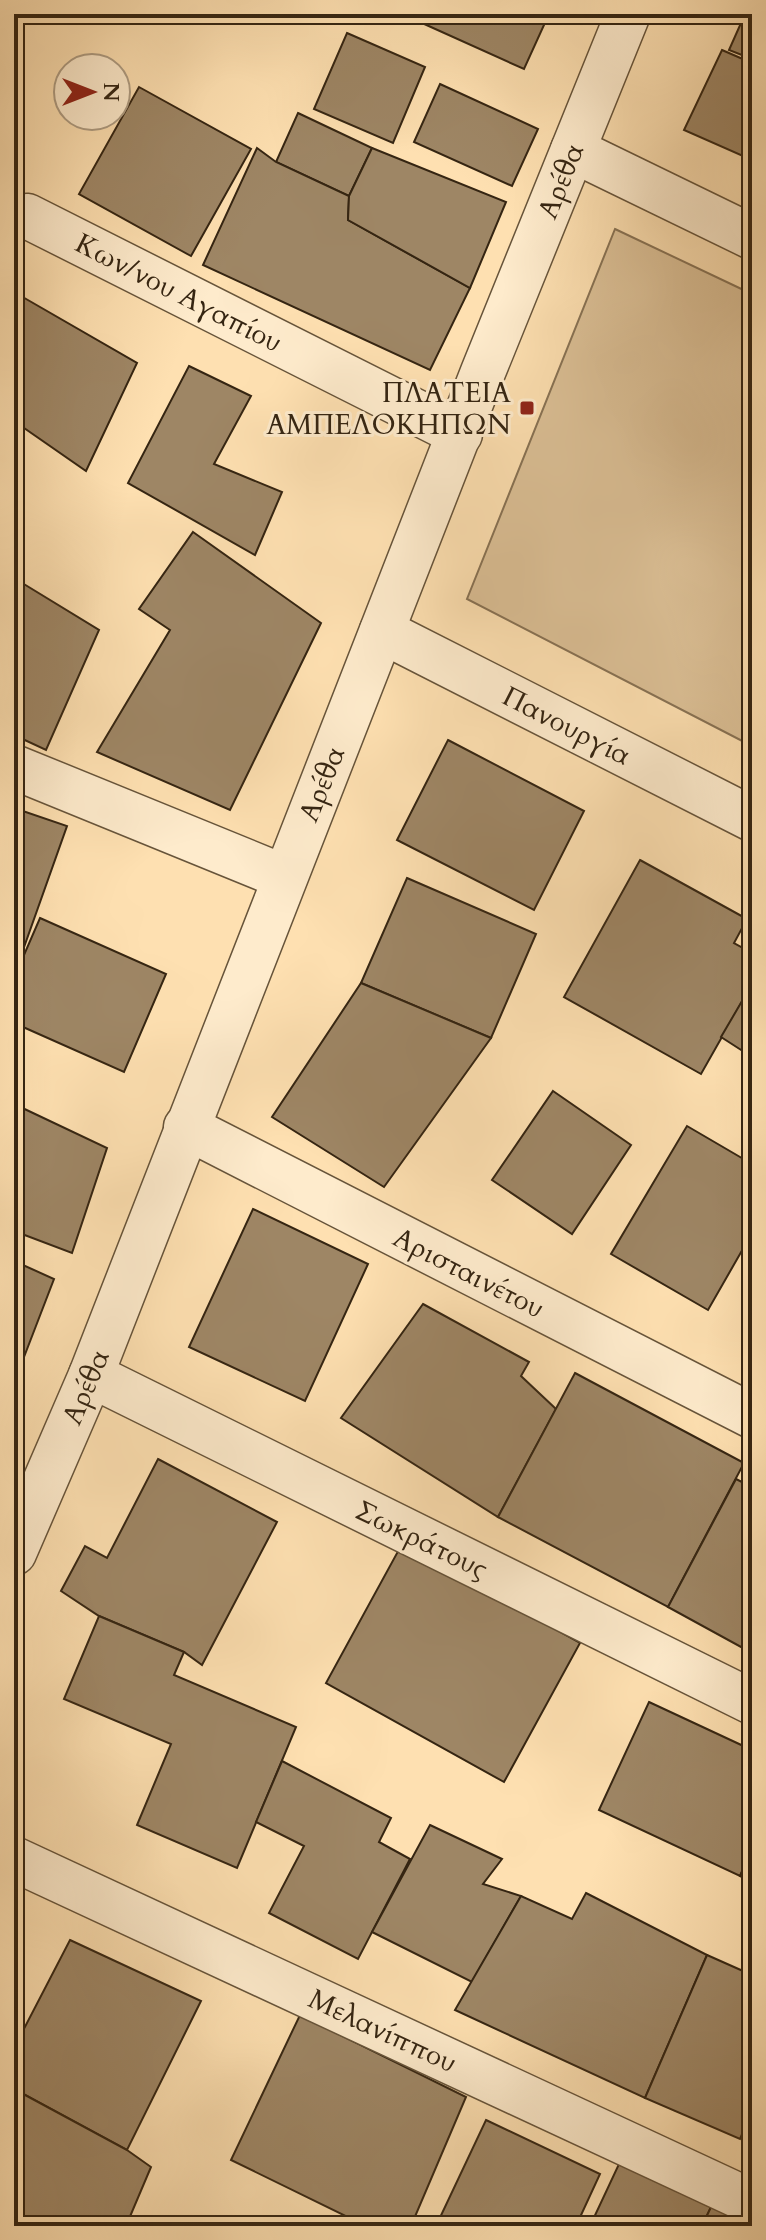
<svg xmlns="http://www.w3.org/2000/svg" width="766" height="2240" font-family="Cardo,serif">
<rect width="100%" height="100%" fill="#fee0b1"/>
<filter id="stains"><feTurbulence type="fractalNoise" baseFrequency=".0025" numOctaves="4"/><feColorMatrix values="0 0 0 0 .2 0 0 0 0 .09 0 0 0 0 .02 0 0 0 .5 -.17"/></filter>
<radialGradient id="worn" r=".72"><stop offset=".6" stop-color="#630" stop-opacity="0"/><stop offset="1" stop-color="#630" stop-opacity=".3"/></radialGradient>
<polygon fill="#dcc096" stroke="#887254" stroke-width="2" points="615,229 752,294 752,746 467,599"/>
<g fill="#9e8665" stroke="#352512" stroke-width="2">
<polygon points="402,14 549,14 524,69"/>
<polygon points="745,14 752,14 752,59 729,50"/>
<polygon points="347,33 425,67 393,143 314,109"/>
<polygon points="722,50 752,63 752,160 684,130"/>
<polygon points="440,84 538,129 512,186 414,142"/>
<polygon points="139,87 251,149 191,256 79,194"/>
<polygon points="298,113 372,148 349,196 276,162"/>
<polygon points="257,148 276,162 349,196 348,220 470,288 430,370 203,265"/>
<polygon points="372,148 506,202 470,288 348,220 349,196"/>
<polygon points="14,292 137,363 86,471 14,421"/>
<polygon points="189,366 251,396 214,464 282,492 255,555 128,483"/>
<polygon points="193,532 321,623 230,810 97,752 170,630 139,609"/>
<polygon points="14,578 99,630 46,750 14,735"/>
<polygon points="448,740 584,811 534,910 397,840"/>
<polygon points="14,808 67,826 23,950 14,947"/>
<polygon points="640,860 747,919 734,943 752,953 752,984 701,1074 564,997"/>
<polygon points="407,878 536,934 491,1038 361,983"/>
<polygon points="40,918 166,974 124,1072 14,1023 14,978"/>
<polygon points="361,983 491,1038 384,1187 272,1117"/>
<polygon points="752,984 752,1057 721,1037"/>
<polygon points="553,1091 631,1145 572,1234 492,1180"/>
<polygon points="14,1104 107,1148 72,1253 14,1231"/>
<polygon points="687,1126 752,1164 752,1233 708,1310 611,1254"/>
<polygon points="253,1209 368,1264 305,1401 189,1347"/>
<polygon points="14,1261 54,1279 14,1383"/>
<polygon points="423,1304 529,1362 521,1376 556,1409 498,1517 341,1418"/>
<polygon points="575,1373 744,1463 668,1607 498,1517"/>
<polygon points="158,1459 277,1522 202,1665 184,1652 99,1616 61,1591 85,1546 107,1558"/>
<polygon points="736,1479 752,1487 752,1653 668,1607"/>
<polygon points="402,1544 580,1643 504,1782 326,1683"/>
<polygon points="99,1616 184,1652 174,1675 296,1727 237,1868 137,1825 171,1744 64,1699"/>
<polygon points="649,1702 752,1750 752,1849 740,1876 599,1810"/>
<polygon points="282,1761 391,1818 379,1842 410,1859 358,1959 269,1913 304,1846 256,1822"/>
<polygon points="430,1825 502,1859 483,1884 521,1896 472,1982 372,1932"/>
<polygon points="752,1849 752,1882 740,1876"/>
<polygon points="586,1893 707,1955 645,2098 455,2010 521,1896 572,1919"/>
<polygon points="70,1940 201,2001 127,2150 14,2089 14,2048"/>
<polygon points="707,1955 752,1975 752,2111 740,2139 645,2098"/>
<polygon points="300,2015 466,2097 411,2226 366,2226 231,2160"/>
<polygon points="14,2089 127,2150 151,2167 126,2226 14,2226"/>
<polygon points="486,2120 600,2174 576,2226 436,2226"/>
<polygon points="619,2164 711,2207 702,2226 590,2226"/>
<polygon points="711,2207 752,2225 752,2226 702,2226"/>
</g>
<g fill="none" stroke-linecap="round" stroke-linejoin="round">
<defs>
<g id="minor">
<polyline points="573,150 752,237"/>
<polyline points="27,216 460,434"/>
<polyline points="382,631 752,819"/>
<polyline points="14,767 284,877"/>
<polyline points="186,1127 752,1416"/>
<polyline points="91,1375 752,1702"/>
<polyline points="14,1553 91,1375 483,372 628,14"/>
<polyline points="14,1859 752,2202"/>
</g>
</defs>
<use href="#minor" stroke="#67543a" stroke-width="47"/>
<use href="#minor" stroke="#feebcc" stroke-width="44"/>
</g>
<rect fill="#8f2418" stroke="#feebcc" stroke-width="3" x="519" y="400" width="16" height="16" rx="4"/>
<g text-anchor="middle" stroke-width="6" stroke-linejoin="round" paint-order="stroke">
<g font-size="28" fill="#352512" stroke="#feebcc">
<text transform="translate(560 181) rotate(-68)" y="10">Αρέθα</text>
<text transform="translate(179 292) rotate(27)" y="10">Κων/νου Αγαπίου</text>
<text transform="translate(567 725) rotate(27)" y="10">Πανουργία</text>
<text transform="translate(321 784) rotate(-68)" y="10">Αρέθα</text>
<text transform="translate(469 1272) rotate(27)" y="10">Αρισταινέτου</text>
<text transform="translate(85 1387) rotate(-67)" y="10">Αρέθα</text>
<text transform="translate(422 1539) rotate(26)" y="10">Σωκράτους</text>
<text transform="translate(383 2030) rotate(25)" y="10">Μελανίππου</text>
</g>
<g font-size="28" fill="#352512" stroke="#feebcc" text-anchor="end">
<text x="511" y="402">ΠΛΑΤΕΙΑ<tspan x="511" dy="32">ΑΜΠΕΛΟΚΗΠΩΝ</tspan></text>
</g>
</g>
<rect width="766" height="2240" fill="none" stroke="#fee0b1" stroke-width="48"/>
<rect x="16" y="16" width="734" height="2208" fill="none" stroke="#352512" stroke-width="4"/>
<rect x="24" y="24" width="718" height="2192" fill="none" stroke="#352512" stroke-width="2"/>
<g transform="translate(92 92) rotate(90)"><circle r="38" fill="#feebcc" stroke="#ae9c82" stroke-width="2"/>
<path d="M0-6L14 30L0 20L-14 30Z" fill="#8f2418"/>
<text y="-12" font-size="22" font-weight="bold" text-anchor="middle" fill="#352512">N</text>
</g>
<rect width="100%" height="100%" filter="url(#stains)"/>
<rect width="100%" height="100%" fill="url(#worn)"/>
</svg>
